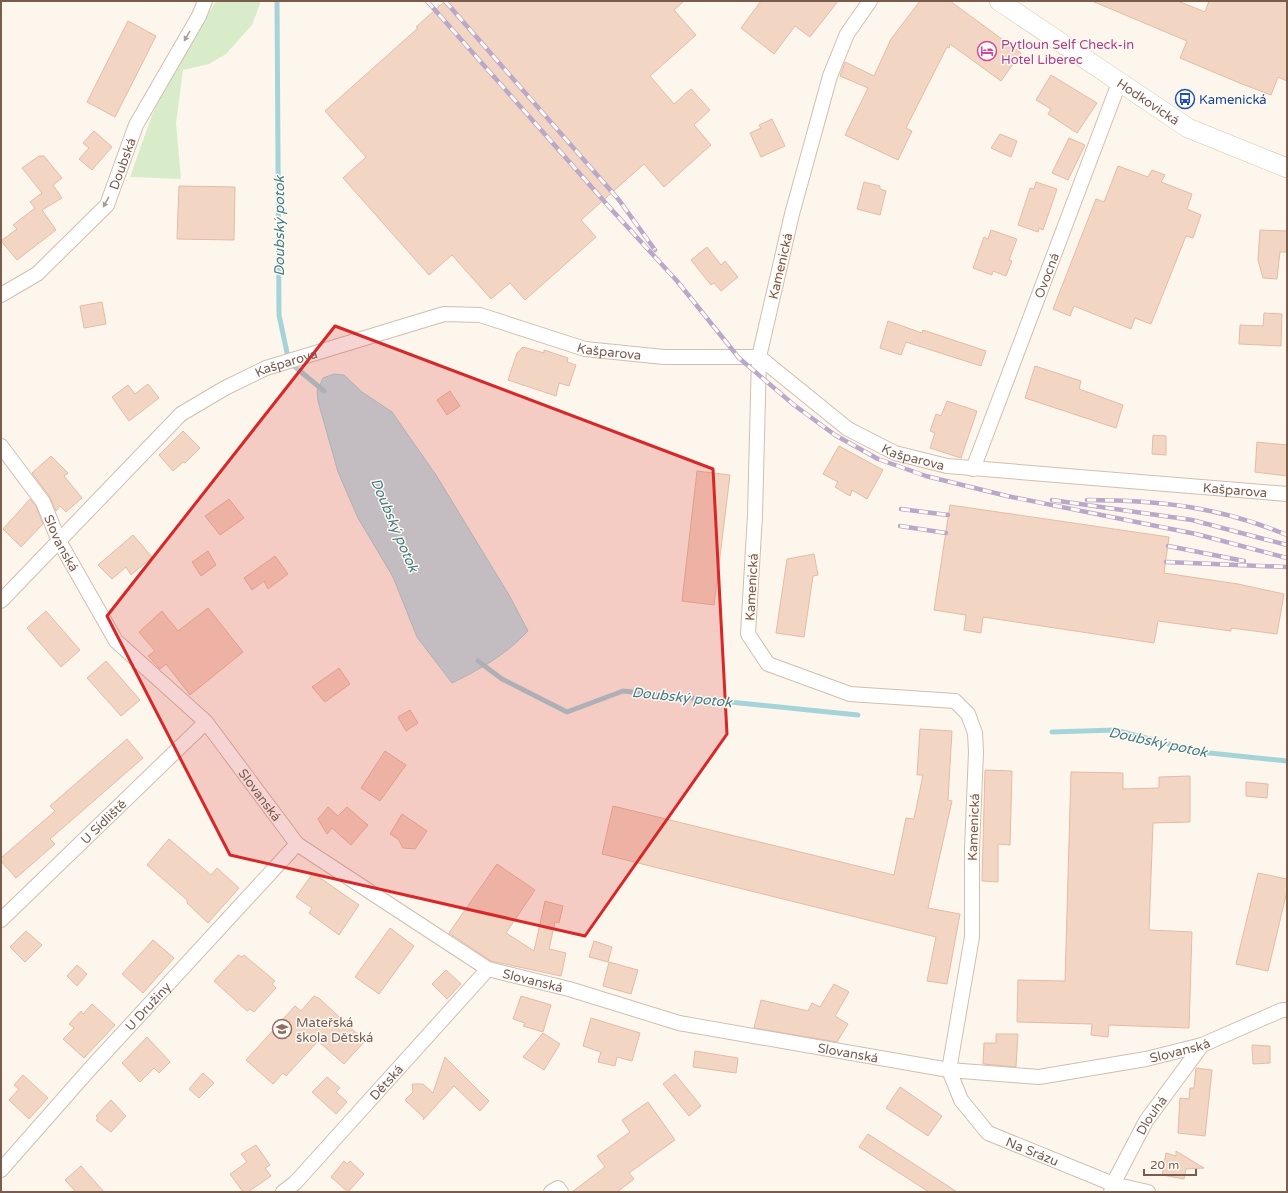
<svg xmlns="http://www.w3.org/2000/svg" width="1288" height="1193" font-family="'Varela Round',sans-serif">
<rect width="100%" height="100%" fill="#fdf6ec"/>
<polygon fill="#d8ecc9" points="216,1 261,1 252,25 226,54 209,64 183,70 176,123 181,179 130,177 152,115 169,79"/>
<path fill="#bfe3e8" stroke="#a5d3da" d="M 334,374 L 344,375 L 362,392 L 392,412 L 436,475 L 509,595 L 528,631 C 507,654 479,670 452,683 L 417,637 L 393,577 L 358,518 L 338,472 L 318,401 L 317,391 L 323,378 Z"/>
<g fill="none" stroke-linecap="round" stroke-linejoin="round">
<g stroke="#a5d3da" stroke-width="5">
<polyline points="277,1 279,315 289,362 324,391"/>
<polyline points="478,661 502,679 567,712 623,691 858,715"/>
<polyline points="1052,732 1115,730 1200,752 1287,761"/>
</g>
</g>
<g fill="#f3d5c3" stroke="#e6bba3">
<polygon points="445,1 684,1 674,10 696,35 650,76 674,104 691,89 710,110 694,125 711,145 664,187 644,164 581,220 596,237 525,300 510,283 491,299 452,255 429,275 343,178 366,157 325,111 418,28 416,27"/>
<polygon points="761,1 838,1 810,37 795,26 774,54 741,28"/>
<polygon points="920,1 950,1 1021,53 1001,81 950,44 949,48 947,47 906,128 912,131 898,160 845,135 868,88 840,76 845,62 874,76 891,39"/>
<polygon points="1092,1 1178,1 1205,12 1209,1 1287,1 1287,81 1278,77 1271,95 1242,84 1180,58 1187,41"/>
<polygon points="128,21 156,36 115,117 87,102"/>
<polygon points="1051,75 1097,103 1077,133 1048,114 1051,109 1036,100"/>
<polygon points="772,119 785,146 761,157 750,133 761,128 759,125"/>
<polygon points="94,131 112,147 92,170 79,159 89,148 83,143"/>
<polygon points="1000,134 1017,141 1011,157 991,148"/>
<polygon points="1069,138 1085,145 1068,180 1052,173"/>
<polygon points="39,156 44,156 62,178 53,185 62,198 42,210 56,230 17,260 1,241 17,229 13,225 35,208 30,202 42,193 22,168"/>
<polygon points="1118,166 1148,177 1152,170 1165,175 1161,182 1192,194 1187,209 1201,215 1193,238 1186,236 1151,324 1135,318 1131,329 1074,306 1070,316 1053,309 1096,199 1104,202"/>
<polygon points="864,182 880,186 880,189 886,191 880,215 857,209"/>
<polygon points="1036,182 1057,189 1043,230 1039,228 1038,232 1018,225 1030,188 1034,189"/>
<polygon points="179,186 235,187 234,240 177,239"/>
<polygon points="991,230 1017,239 1009,260 1012,261 1006,276 993,271 992,275 973,268 984,237 988,239"/>
<polygon points="1260,230 1287,231 1287,252 1280,252 1277,279 1263,278 1258,260"/>
<polygon points="707,247 721,265 725,261 738,277 721,291 714,283 711,285 691,260"/>
<polygon points="102,302 106,324 84,328 80,306"/>
<polygon points="1264,313 1282,314 1281,346 1239,344 1240,325 1263,326"/>
<polygon points="888,321 922,333 923,330 986,351 981,366 906,342 901,355 880,348"/>
<polygon points="523,347 544,353 544,350 568,358 567,362 576,365 569,386 559,383 556,396 508,380 517,353"/>
<polygon points="1035,366 1081,381 1079,389 1123,405 1116,428 1025,398"/>
<polygon points="148,384 159,398 129,421 112,397 128,385 135,394"/>
<polygon points="450,391 460,406 447,415 437,400"/>
<polygon points="947,401 977,411 961,458 930,448 935,433 930,431 936,414 941,416"/>
<polygon points="183,431 200,448 185,463 183,462 173,471 159,455"/>
<polygon points="1153,435 1166,436 1166,455 1152,454"/>
<polygon points="1257,442 1287,445 1287,476 1255,472"/>
<polygon points="839,446 883,470 867,499 852,490 850,496 835,487 838,482 823,474"/>
<polygon points="51,456 68,473 64,476 82,498 66,512 60,506 56,511 50,497 32,473"/>
<polygon points="697,471 730,475 714,605 682,601"/>
<polygon points="30,499 36,506 43,524 21,547 3,529"/>
<polygon points="229,499 244,518 220,535 205,516"/>
<polygon points="950,505 1169,537 1164,573 1238,584 1284,594 1277,634 1231,628 1231,631 1158,621 1154,643 983,617 981,633 964,630 966,615 934,610"/>
<polygon points="133,535 152,557 131,575 126,567 112,579 98,565"/>
<polygon points="208,551 216,565 201,576 192,562"/>
<polygon points="814,554 818,575 813,576 804,637 776,633 787,559"/>
<polygon points="275,556 288,574 268,589 264,581 252,590 244,578"/>
<polygon points="208,608 243,652 190,695 166,664 160,669 148,656 155,651 139,632 162,611 178,631"/>
<polygon points="46,611 80,650 61,667 27,628"/>
<polygon points="106,661 140,700 121,716 87,678"/>
<polygon points="339,668 350,684 325,702 312,687"/>
<polygon points="410,710 418,723 406,731 398,717"/>
<polygon points="920,729 952,731 948,800 952,801 928,908 960,914 947,984 927,981 936,937 602,854 613,806 894,875 906,818 914,819 923,775 917,775"/>
<polygon points="127,739 143,758 50,839 55,844 16,878 1,861 1,858 55,811 50,806"/>
<polygon points="385,751 406,765 380,801 361,788"/>
<polygon points="985,770 1012,771 1010,845 998,844 998,882 982,881"/>
<polygon points="1071,772 1123,773 1123,789 1159,788 1159,777 1190,776 1190,822 1153,823 1149,930 1192,932 1189,1028 1109,1025 1108,1037 1091,1035 1092,1024 1017,1022 1018,980 1065,981"/>
<polygon points="1246,782 1268,784 1267,798 1246,796"/>
<polygon points="328,807 338,816 347,807 368,825 351,845 332,828 327,834 318,819"/>
<polygon points="402,814 427,831 415,849 403,848 398,839 390,834"/>
<polygon points="169,839 211,875 217,868 239,888 208,923 187,903 187,900 147,865"/>
<polygon points="497,864 535,890 506,933 534,951 545,901 563,906 559,923 555,922 549,949 566,953 561,976 491,961 449,933"/>
<polygon points="313,873 359,905 339,935 309,913 312,908 296,897"/>
<polygon points="1258,873 1287,879 1287,891 1268,971 1236,964"/>
<polygon points="390,928 414,946 379,994 355,977"/>
<polygon points="26,931 42,945 25,962 10,947"/>
<polygon points="153,940 174,958 143,993 122,974"/>
<polygon points="594,941 612,947 608,962 589,957"/>
<polygon points="238,955 242,957 244,955 275,981 272,984 276,988 254,1012 250,1009 247,1011 214,981"/>
<polygon points="609,962 638,970 631,994 603,986"/>
<polygon points="77,965 87,974 77,986 67,976"/>
<polygon points="446,970 461,984 447,999 432,984"/>
<polygon points="834,984 849,992 835,1016 848,1024 837,1042 754,1028 761,1000 808,1011 812,1003 820,1007"/>
<polygon points="314,996 320,999 365,1041 344,1064 318,1041 286,1076 283,1073 273,1084 246,1060 295,1006 301,1011"/>
<polygon points="521,996 551,1005 543,1032 523,1026 525,1023 513,1019"/>
<polygon points="92,1004 115,1025 84,1058 63,1039 74,1028 69,1024 81,1011 83,1014"/>
<polygon points="591,1018 640,1033 632,1061 617,1057 615,1066 598,1062 601,1052 583,1046"/>
<polygon points="543,1033 560,1044 544,1070 523,1057"/>
<polygon points="996,1034 1018,1034 1016,1067 983,1064 984,1043 996,1043"/>
<polygon points="147,1037 170,1062 159,1073 154,1068 140,1082 122,1063"/>
<polygon points="1252,1045 1270,1046 1270,1063 1253,1064"/>
<polygon points="695,1051 738,1058 736,1073 693,1067"/>
<polygon points="445,1057 489,1101 480,1111 454,1086 423,1120 424,1118 405,1100 413,1092 412,1084 423,1084 433,1093"/>
<polygon points="1196,1068 1212,1070 1205,1136 1178,1133 1180,1098 1189,1099 1190,1088 1194,1088"/>
<polygon points="203,1073 214,1083 199,1098 189,1089"/>
<polygon points="675,1074 701,1106 689,1116 663,1084"/>
<polygon points="23,1075 48,1098 29,1119 9,1100 19,1089 14,1085"/>
<polygon points="327,1077 340,1088 336,1092 347,1102 336,1114 312,1092"/>
<polygon points="900,1087 942,1116 928,1136 886,1108"/>
<polygon points="111,1100 126,1116 111,1132 96,1120 98,1118 96,1116"/>
<polygon points="648,1102 675,1140 629,1173 634,1179 617,1192 572,1192 605,1167 597,1156 630,1132 622,1120"/>
<polygon points="868,1134 957,1192 929,1192 859,1147"/>
<polygon points="256,1145 270,1165 265,1168 271,1176 248,1192 243,1192 230,1174 247,1162 241,1154"/>
<polygon points="1176,1151 1204,1168 1186,1169 1184,1179 1162,1175 1166,1153 1176,1156"/>
<polygon points="344,1161 347,1164 350,1161 364,1174 348,1192 331,1177"/>
<polygon points="81,1166 104,1192 76,1192 65,1180"/>
</g>
<g fill="none" stroke-linecap="round" stroke-linejoin="round">
<defs>
<g id="street">
<polyline points="870,1 847,34 830,76 792,214 759,357 755,515 748,634 768,664 850,694 955,701 968,714 975,733 976,752 972,849 972,937 949,1070"/>
<path id="s1" d="M 1,295 L 37,274 L 107,205 L 136,125 L 199,16 L 205,1"/>
<path id="s2" d="M 1,446 L 43,502 L 59,541 L 116,641 L 206,722 L 297,844 L 488,969 L 569,989 L 679,1023 L 949,1070 L 1039,1077 L 1146,1059 L 1202,1045 L 1282,1010 L 1287,1010"/>
<path id="s3" d="M 973,469 L 1119,83"/>
<path id="s4" d="M 1,601 L 181,414 L 225,388 L 266,368 L 444,314 L 480,315 L 585,349 L 664,357 L 759,357 L 848,429 L 895,453 L 947,466 L 1287,494"/>
<path id="s5" d="M 1,920 L 206,722"/>
<path id="s6" d="M 949,1070 L 961,1100 L 988,1133 L 1113,1184 L 1148,1192"/>
<path id="s7" d="M 1,1170 L 88,1071 L 297,844"/>
<path id="s8" d="M 283,1192 L 295,1183 L 488,969"/>
<polyline points="551,1192 558,1188 561,1192"/>
<path id="s9" d="M 1111,1192 L 1113,1184 L 1146,1121 L 1202,1045"/>
</g>
<g id="secondary">
<path id="s10" d="M 999,1 L 1188,128 L 1287,168"/>
</g>
</defs>
<use href="#street" stroke="#d1beb0" stroke-width="16"/>
<use href="#secondary" stroke="#d6c0b0" stroke-width="20"/>
<use href="#street" stroke="#fff" stroke-width="14"/>
<use href="#secondary" stroke="#fff" stroke-width="19"/>
<defs>
<g id="rail">
<polyline points="427,1 611,209 677,281 739,358 794,405 835,435 878,459 926,476 1007,496 1196,534 1287,558"/>
<polyline points="445,1 619,200 655,250"/>
<polyline points="1052,500 1192,520 1287,545"/>
<path d="M 1087,500 C 1159,500 1220,507 1287,535"/>
<polyline points="901,509 948,515"/>
<polyline points="900,526 946,533"/>
<polyline points="1168,546 1244,561"/>
<polyline points="1166,562 1287,567"/>
</g>
</defs>
<use href="#rail" stroke="#b9a8c9" stroke-width="4.5"/>
<use href="#rail" stroke="#fffaf3" stroke-width="3" stroke-dasharray="9" stroke-linecap="butt"/>
</g>
<defs><path id="oneway-solid" d="M-6-.8H1V-3.2L6.5 0L1 3.2V.8H-6Z"/></defs>
<g fill="#af9d94">
<use href="#oneway-solid" transform="translate(187 36) rotate(120)"/>
<use href="#oneway-solid" transform="translate(106 202) rotate(119)"/>
</g>
<path fill="#d62828" fill-opacity="0.2" stroke="#d62828" stroke-width="3" stroke-linejoin="round" d="M 335,326 L 713,469 L 727,734 L 585,936 L 230,855 L 107,616 Z"/>
<defs>
<symbol id="hotel-ring" viewBox="-11 -11 22 22"><circle r="9.5" fill="#fffaf3" stroke="#d1479c" stroke-width="1.5"/><path d="M-6-4.5h1.5V1H6V5H4.5V3h-9V5H-6ZM-4 0a1.8 1.8 0 1 1 3.6 0ZM.5 0V-2.5h3Q6-2.5 6 0Z" fill="#d1479c"/></symbol>
<symbol id="bus-ring" viewBox="-11 -11 22 22"><circle r="9.5" fill="#fffaf3" stroke="#1a4fb4" stroke-width="1.5"/><path d="M-5-6H5V4H4V6H2V4H-2V6H-4V4H-5ZM-3.5-4V0h7V-4ZM-3.5 1.2v1.5H-2V1.2ZM2 1.2v1.5H3.5V1.2Z" fill="#1a4fb4"/></symbol>
<symbol id="school-ring" viewBox="-11 -11 22 22"><circle r="9.5" fill="#fffaf3" stroke="#8d6e63" stroke-width="1.5"/><path d="M0-5L7-2L0 1L-7-2ZM-4 1L0 2.5L4 1V4Q0 6-4 4Z" fill="#8d6e63"/></symbol>
</defs>
<g fill-rule="evenodd">
<use href="#hotel-ring" x="976" y="40" width="22" height="22"/>
<use href="#bus-ring" x="1174" y="88" width="22" height="22"/>
<use href="#school-ring" x="271" y="1018" width="22" height="22"/>
</g>
<g text-anchor="middle" stroke-width="3" stroke-linejoin="round" paint-order="stroke">
<g font-size="13" fill="#b23c85" stroke="#fffaf3" text-anchor="start">
<text x="1001" y="49">Pytloun Self Check-in<tspan x="1001" dy="15">Hotel Liberec</tspan></text>
</g>
<g font-size="13" fill="#164399" stroke="#fffaf3" text-anchor="start">
<text x="1199" y="104">Kamenická</text>
</g>
<g font-size="13" fill="#7a5c4d" stroke="#fffaf3">
<text dy="5" stroke="none"><textPath href="#s10" startOffset="180">Hodkovická</textPath></text>
<text dy="5" stroke="none"><textPath href="#s1" startOffset="184">Doubská</textPath></text>
<text transform="translate(780 266) rotate(-77)" y="5">Kamenická</text>
<text dy="5" stroke="none"><textPath href="#s3" startOffset="207">Ovocná</textPath></text>
<text dy="5" stroke="none"><textPath href="#s4" startOffset="713">Kašparova</textPath></text>
<text dy="5" stroke="none"><textPath href="#s4" startOffset="377">Kašparova</textPath></text>
<text dy="5" stroke="none"><textPath href="#s4" startOffset="1049">Kašparova</textPath></text>
<text dy="5" stroke="none"><textPath href="#s4" startOffset="1373">Kašparova</textPath></text>
<text dy="5" stroke="none"><textPath href="#s2" startOffset="115">Slovanská</textPath></text>
<text transform="translate(751 587) rotate(-87)" y="5">Kamenická</text>
<text dy="5" stroke="none"><textPath href="#s2" startOffset="439">Slovanská</textPath></text>
<text dy="5" stroke="none"><textPath href="#s5" startOffset="142">U Sídliště</textPath></text>
<text transform="translate(973 827) rotate(-88)" y="5">Kamenická</text>
<text dy="5" stroke="none"><textPath href="#s2" startOffset="775">Slovanská</textPath></text>
<text dy="5" stroke="none"><textPath href="#s7" startOffset="220">U Družiny</textPath></text>
<text dy="5" stroke="none"><textPath href="#s2" startOffset="1435">Slovanská</textPath></text>
<text dy="5" stroke="none"><textPath href="#s2" startOffset="1099">Slovanská</textPath></text>
<text dy="5" stroke="none"><textPath href="#s8" startOffset="151">Dětská</textPath></text>
<text dy="5" stroke="none"><textPath href="#s9" startOffset="87">Dlouhá</textPath></text>
<text dy="5" stroke="none"><textPath href="#s6" startOffset="123">Na Srázu</textPath></text>
</g>
<g font-size="13" fill="#785e54" stroke="#fffaf3" text-anchor="start">
<text x="296" y="1027">Mateřská<tspan x="296" dy="15">škola Dětská</tspan></text>
</g>
<g font-size="14" font-style="italic" fill="#437c86" stroke="#fffaf3">
<text transform="translate(279 226) rotate(-90)" y="5">Doubský potok</text>
<text transform="translate(395 525) rotate(67)" y="5">Doubský potok</text>
<text transform="translate(682 697) rotate(6)" y="5">Doubský potok</text>
<text transform="translate(1158 742) rotate(12)" y="5">Doubský potok</text>
</g>
</g>
<rect width="1288" height="1193" fill="none" stroke="#7a5c4d" stroke-width="4"/>
<path d="M1144 1169v6h52v-6" fill="none" stroke="#7a5c4d" stroke-width="2"/>
<text x="1150" y="1169" font-size="12" fill="#7a5c4d" stroke="#fffaf3" stroke-width="3" paint-order="stroke">20 m</text>
</svg>
